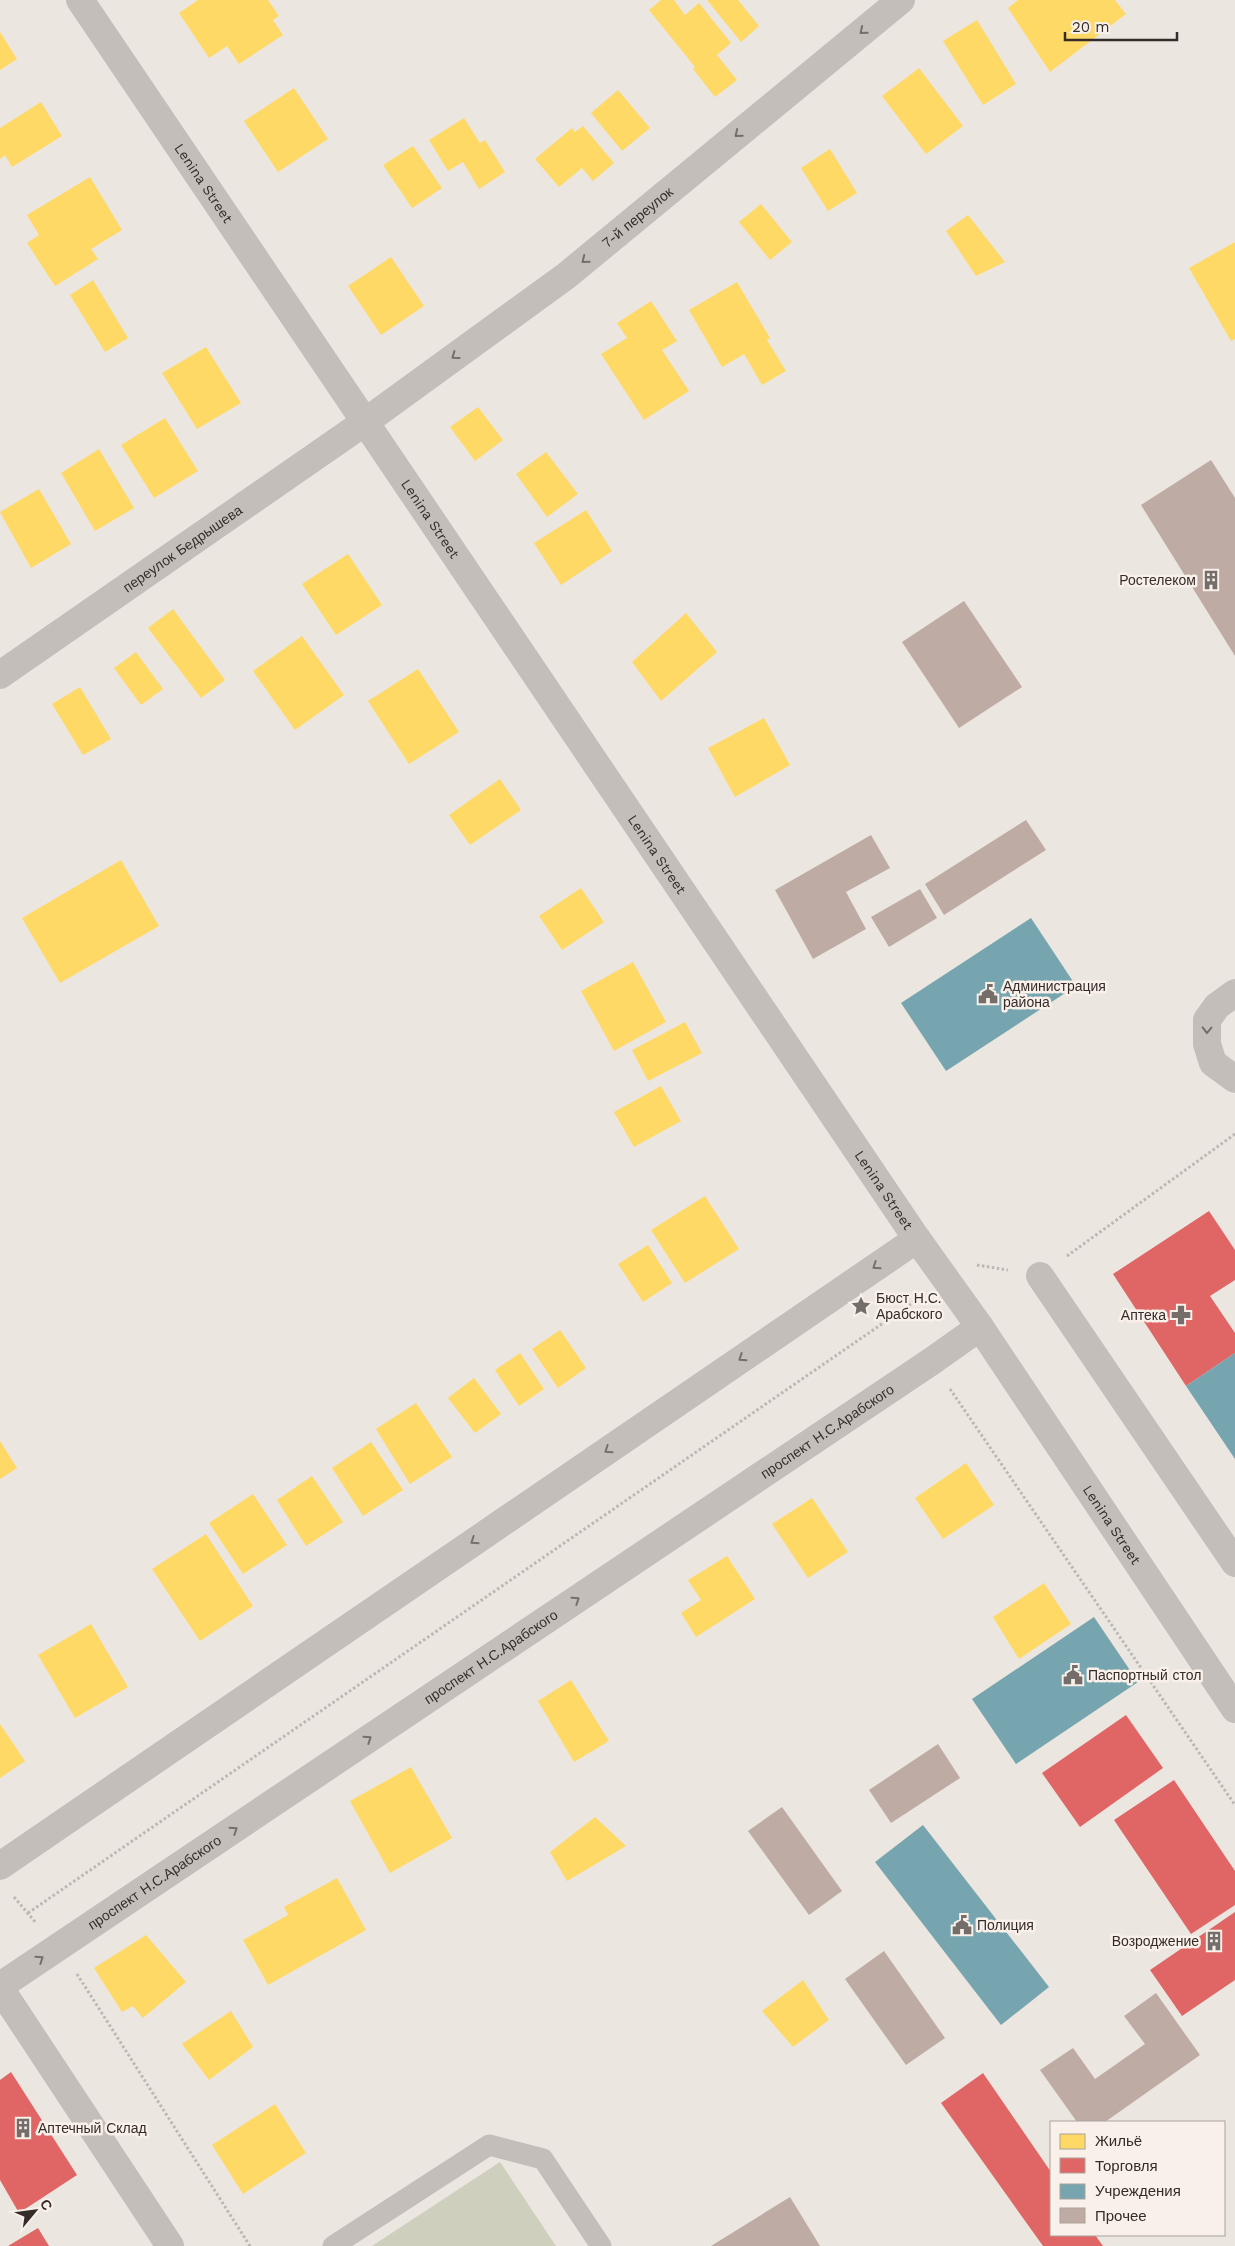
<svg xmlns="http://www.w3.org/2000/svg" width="1235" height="2246" font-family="'Work Sans',sans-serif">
<rect width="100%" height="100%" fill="#ece6e1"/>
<polygon fill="#cecfbd" points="500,2162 556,2246 372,2246"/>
<g fill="#ffd966">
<polygon points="198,0 268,0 279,16 273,20 283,35 239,64 227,46 209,58 179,13"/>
<polygon points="661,0 674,0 685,15 699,3 731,43 717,55 737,80 715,97 693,69 695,67 649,10"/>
<polygon points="707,0 738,0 759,26 741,42"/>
<polygon points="1018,0 1115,0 1126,14 1050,72 1008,8"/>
<polygon points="977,20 1016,84 983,105 943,41"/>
<polygon points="0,32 17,59 0,70"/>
<polygon points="919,68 963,126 926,154 882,96"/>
<polygon points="294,88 328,139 278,172 244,121"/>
<polygon points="618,90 650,128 622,151 591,113"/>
<polygon points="41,102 62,136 12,167 5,155 0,159 0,128"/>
<polygon points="464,118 480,143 485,140 505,172 479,189 463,162 448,171 429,140"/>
<polygon points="583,126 614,163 593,181 582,168 559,187 535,159 572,128 575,132"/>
<polygon points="413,146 442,188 412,208 383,165"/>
<polygon points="830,149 857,193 828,211 801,168"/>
<polygon points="90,177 122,230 91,249 98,259 55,286 27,243 39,235 27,215"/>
<polygon points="761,204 792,242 770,260 739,222"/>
<polygon points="968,215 1005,262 976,276 946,231"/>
<polygon points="1235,242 1235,339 1231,341 1189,268"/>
<polygon points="391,257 424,306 381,335 348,286"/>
<polygon points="93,280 128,338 105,352 70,295"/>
<polygon points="737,282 770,338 767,340 786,371 762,385 744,354 722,367 689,310"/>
<polygon points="651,301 677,341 662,350 689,391 644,420 601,354 627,338 617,323"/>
<polygon points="206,347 241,403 197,429 162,373"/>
<polygon points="478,407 503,440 475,461 450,427"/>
<polygon points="165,418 198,471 154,498 121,445"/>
<polygon points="99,449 134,508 95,531 61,473"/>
<polygon points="546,452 578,494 547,517 516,474"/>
<polygon points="39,489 71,544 31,568 0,512"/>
<polygon points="586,510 612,551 561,585 534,543"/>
<polygon points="348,554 382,605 336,635 302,584"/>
<polygon points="173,609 225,680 201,698 148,628"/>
<polygon points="686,613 717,652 661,701 632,662"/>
<polygon points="302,636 344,695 295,730 253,671"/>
<polygon points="136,652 163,689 141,705 114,668"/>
<polygon points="418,669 459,732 409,764 368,701"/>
<polygon points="80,687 111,739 83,755 52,704"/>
<polygon points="764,718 790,765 735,797 708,748"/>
<polygon points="500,779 521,810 470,845 449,815"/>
<polygon points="121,860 159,926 60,983 22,918"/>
<polygon points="581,888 604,922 562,950 539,916"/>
<polygon points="633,962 666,1022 614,1051 581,991"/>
<polygon points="685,1022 702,1053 648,1081 632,1050"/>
<polygon points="661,1086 681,1121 634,1147 614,1112"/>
<polygon points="705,1196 739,1249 685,1283 651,1230"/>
<polygon points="648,1245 672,1283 643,1302 618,1264"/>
<polygon points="560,1330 586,1368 558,1388 532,1349"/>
<polygon points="520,1353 544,1389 519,1406 495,1370"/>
<polygon points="474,1378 501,1414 475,1433 448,1398"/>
<polygon points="416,1403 452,1457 410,1484 376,1429"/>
<polygon points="0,1441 17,1468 0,1479"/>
<polygon points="371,1442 403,1490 363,1516 332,1468"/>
<polygon points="966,1463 994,1505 943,1539 915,1498"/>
<polygon points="312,1476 343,1522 306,1546 277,1500"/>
<polygon points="253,1494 287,1545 243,1574 209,1523"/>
<polygon points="812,1498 848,1552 808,1578 772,1524"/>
<polygon points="206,1534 253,1606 200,1641 152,1569"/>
<polygon points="727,1556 755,1599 696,1637 681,1613 701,1600 688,1580"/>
<polygon points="1044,1583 1071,1624 1019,1659 993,1617"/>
<polygon points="91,1624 128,1687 75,1718 38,1655"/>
<polygon points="571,1680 609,1741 574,1762 538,1701"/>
<polygon points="0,1724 25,1761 0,1778"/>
<polygon points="411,1767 452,1838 390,1873 350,1801"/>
<polygon points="595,1817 626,1846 567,1881 550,1852"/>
<polygon points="337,1878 366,1930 268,1985 243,1940 288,1915 284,1907"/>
<polygon points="146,1935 186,1982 143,2018 133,2006 122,2012 94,1968"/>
<polygon points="803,1980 829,2020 793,2047 762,2011"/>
<polygon points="231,2011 253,2047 209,2080 182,2044"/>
<polygon points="275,2104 306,2153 243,2194 212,2145"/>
</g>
<g fill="#e06666">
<polygon points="1209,1211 1235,1250 1235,1280 1210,1296 1235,1333 1235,1353 1186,1386 1113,1274"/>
<polygon points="1126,1715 1163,1768 1080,1827 1042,1773"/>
<polygon points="1174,1780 1235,1871 1235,1905 1191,1934 1114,1820"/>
<polygon points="1235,1912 1235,1980 1182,2016 1150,1970"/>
<polygon points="11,2072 77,2175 19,2213 0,2180 0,2080"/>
<polygon points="983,2073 1051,2172 1051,2235 1095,2235 1103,2246 1043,2246 941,2103"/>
<polygon points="38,2228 49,2246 8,2246"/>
</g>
<g fill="#76a5af">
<polygon points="1031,918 1076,986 946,1071 901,1003"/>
<polygon points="1235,1353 1235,1459 1186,1386"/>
<polygon points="1094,1617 1138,1682 1016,1764 972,1699"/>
<polygon points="923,1825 1049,1987 1001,2025 875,1862"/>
</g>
<g fill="#beaba4">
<polygon points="1211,460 1235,498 1235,656 1141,505"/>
<polygon points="964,601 1022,687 959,728 902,642"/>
<polygon points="1026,820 1046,850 944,915 925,884"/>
<polygon points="871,835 890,868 846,892 866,929 813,959 775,890"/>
<polygon points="920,889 937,918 889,947 871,917"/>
<polygon points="938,1744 960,1778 891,1823 869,1790"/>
<polygon points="782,1807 842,1891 809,1915 748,1831"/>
<polygon points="884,1951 945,2038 906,2065 845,1979"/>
<polygon points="1156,1993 1200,2055 1105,2122 1077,2122 1040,2070 1073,2048 1095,2079 1145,2044 1124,2016"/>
<polygon points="790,2197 820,2246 711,2246"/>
</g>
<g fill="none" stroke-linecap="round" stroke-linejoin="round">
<g stroke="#bdb7b3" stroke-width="3" stroke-dasharray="2.5 2.5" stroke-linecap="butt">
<polyline points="1067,1256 1235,1134"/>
<polyline points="977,1265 1008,1270"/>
<polyline points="950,1389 1235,1805"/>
<polyline points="14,1897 36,1923"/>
<polyline points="28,1913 918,1299"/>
<polyline points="77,1974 250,2246"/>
</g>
<polyline stroke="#c4beba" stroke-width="21" points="333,2246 489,2145 543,2159 601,2246"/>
<polyline stroke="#c4beba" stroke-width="28" points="1040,1276 1235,1563"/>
<g stroke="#c4beba" stroke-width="28">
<path id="s1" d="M 80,0 L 917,1239 L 980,1327 L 1235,1709"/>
<path id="s2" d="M 0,675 L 365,422 L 566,276 L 901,0"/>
<polyline points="1235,993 1217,1006 1207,1020 1207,1044 1213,1063 1235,1079"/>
<polyline points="0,1866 917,1239"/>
<path id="s3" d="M 0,1986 L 932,1361 L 980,1327"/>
<polyline points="0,1988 170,2246"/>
</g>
</g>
<defs><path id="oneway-chevron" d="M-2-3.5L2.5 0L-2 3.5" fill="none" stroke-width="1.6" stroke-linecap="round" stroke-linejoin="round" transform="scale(1.25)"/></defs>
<g stroke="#756e6a">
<use href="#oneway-chevron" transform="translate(863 31) rotate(141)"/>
<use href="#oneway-chevron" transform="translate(738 134) rotate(141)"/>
<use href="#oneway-chevron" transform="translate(585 260) rotate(141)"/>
<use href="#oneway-chevron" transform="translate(455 356) rotate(144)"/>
<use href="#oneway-chevron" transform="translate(1207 1030) rotate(91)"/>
<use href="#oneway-chevron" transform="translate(876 1266) rotate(146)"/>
<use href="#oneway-chevron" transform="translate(742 1358) rotate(146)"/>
<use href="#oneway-chevron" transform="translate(608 1450) rotate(146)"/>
<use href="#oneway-chevron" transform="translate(474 1541) rotate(146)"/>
<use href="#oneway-chevron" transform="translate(576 1600) rotate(-34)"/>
<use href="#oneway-chevron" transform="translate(368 1739) rotate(-34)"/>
<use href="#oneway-chevron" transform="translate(234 1830) rotate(-34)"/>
<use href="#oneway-chevron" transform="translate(40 1959) rotate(-34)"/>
</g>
<defs>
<symbol id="building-bare" viewBox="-9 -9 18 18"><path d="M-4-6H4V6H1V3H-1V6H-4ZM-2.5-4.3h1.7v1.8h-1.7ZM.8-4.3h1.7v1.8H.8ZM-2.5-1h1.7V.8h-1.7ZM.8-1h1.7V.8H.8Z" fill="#756d69" stroke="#f8f0e9" stroke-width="2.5" paint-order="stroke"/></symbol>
<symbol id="civic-bare" viewBox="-9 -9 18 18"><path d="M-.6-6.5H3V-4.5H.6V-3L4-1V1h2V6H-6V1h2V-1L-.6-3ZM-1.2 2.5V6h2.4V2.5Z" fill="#756d69" stroke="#f8f0e9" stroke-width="2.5" paint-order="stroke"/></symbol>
<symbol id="sight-bare" viewBox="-9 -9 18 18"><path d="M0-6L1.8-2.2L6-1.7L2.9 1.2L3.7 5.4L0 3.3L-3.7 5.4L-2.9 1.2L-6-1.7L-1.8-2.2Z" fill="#756d69" stroke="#f8f0e9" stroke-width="2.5" paint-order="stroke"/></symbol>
<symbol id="pharmacy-bare" viewBox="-9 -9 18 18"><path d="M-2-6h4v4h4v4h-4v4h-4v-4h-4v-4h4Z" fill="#756d69" stroke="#f8f0e9" stroke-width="2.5" paint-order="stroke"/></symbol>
</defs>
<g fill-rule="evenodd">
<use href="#building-bare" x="1197" y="566" width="28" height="28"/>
<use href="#civic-bare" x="974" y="980" width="28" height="28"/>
<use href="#sight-bare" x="847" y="1292" width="28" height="28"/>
<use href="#pharmacy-bare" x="1167" y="1301" width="28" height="28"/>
<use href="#civic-bare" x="1059" y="1661" width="28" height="28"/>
<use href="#civic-bare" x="948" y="1911" width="28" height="28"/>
<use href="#building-bare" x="1200" y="1927" width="28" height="28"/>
<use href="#building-bare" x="9" y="2114" width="28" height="28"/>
</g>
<g text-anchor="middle" stroke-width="5" stroke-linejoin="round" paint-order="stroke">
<g font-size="14" fill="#352c29" stroke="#f8f0e9">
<text dy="5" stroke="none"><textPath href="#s1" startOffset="221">Lenina Street</textPath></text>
<text dy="5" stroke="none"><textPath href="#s2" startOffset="785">7-й переулок</textPath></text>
<text dy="5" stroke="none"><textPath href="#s1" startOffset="626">Lenina Street</textPath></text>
<text dy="5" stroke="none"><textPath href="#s2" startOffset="222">переулок Бедрышева</textPath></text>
<text dy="5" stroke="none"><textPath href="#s1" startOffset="1031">Lenina Street</textPath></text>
<text dy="5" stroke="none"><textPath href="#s1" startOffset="1436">Lenina Street</textPath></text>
<text dy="5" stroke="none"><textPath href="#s3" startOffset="996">проспект Н.С.Арабского</textPath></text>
<text dy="5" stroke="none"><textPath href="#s1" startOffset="1841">Lenina Street</textPath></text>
<text dy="5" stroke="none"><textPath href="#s3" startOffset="591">проспект Н.С.Арабского</textPath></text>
<text dy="5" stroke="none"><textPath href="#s3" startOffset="186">проспект Н.С.Арабского</textPath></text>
</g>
<g font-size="14" fill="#352c29" stroke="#f8f0e9" text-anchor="start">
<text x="1196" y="585" text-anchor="end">Ростелеком</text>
<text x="1003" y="991">Администрация<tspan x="1003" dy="16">района</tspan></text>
<text x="876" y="1303">Бюст Н.С.<tspan x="876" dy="16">Арабского</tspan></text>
<text x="1166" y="1320" text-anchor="end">Аптека</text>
<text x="1088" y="1680">Паспортный стол</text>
<text x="977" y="1930">Полиция</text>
<text x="1199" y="1946" text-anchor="end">Возроджение</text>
<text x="38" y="2133">Аптечный Склад</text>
</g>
</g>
<rect x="1050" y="2121" width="175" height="115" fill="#f8f0e9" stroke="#aaa29c"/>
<rect x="1060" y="2134" width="25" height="15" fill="#ffd966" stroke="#aaa29c"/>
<text x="1095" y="2146" font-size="15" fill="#352c29">Жильё</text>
<rect x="1060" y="2158" width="25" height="15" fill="#e06666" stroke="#aaa29c"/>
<text x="1095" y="2171" font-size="15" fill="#352c29">Торговля</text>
<rect x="1060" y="2184" width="25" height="15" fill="#76a5af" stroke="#aaa29c"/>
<text x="1095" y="2196" font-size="15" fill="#352c29">Учреждения</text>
<rect x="1060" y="2208" width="25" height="15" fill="#beaba4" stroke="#aaa29c"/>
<text x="1095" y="2221" font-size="15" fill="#352c29">Прочее</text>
<g transform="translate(35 2211) rotate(61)" stroke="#f8f0e9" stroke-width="4" paint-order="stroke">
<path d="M0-4L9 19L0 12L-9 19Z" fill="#352c29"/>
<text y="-8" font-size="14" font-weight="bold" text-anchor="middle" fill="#352c29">С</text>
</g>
<path d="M1065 32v8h112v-8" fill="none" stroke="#352c29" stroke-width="2.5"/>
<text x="1072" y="32" font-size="15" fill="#352c29" stroke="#f8f0e9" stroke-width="4" paint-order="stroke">20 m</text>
</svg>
